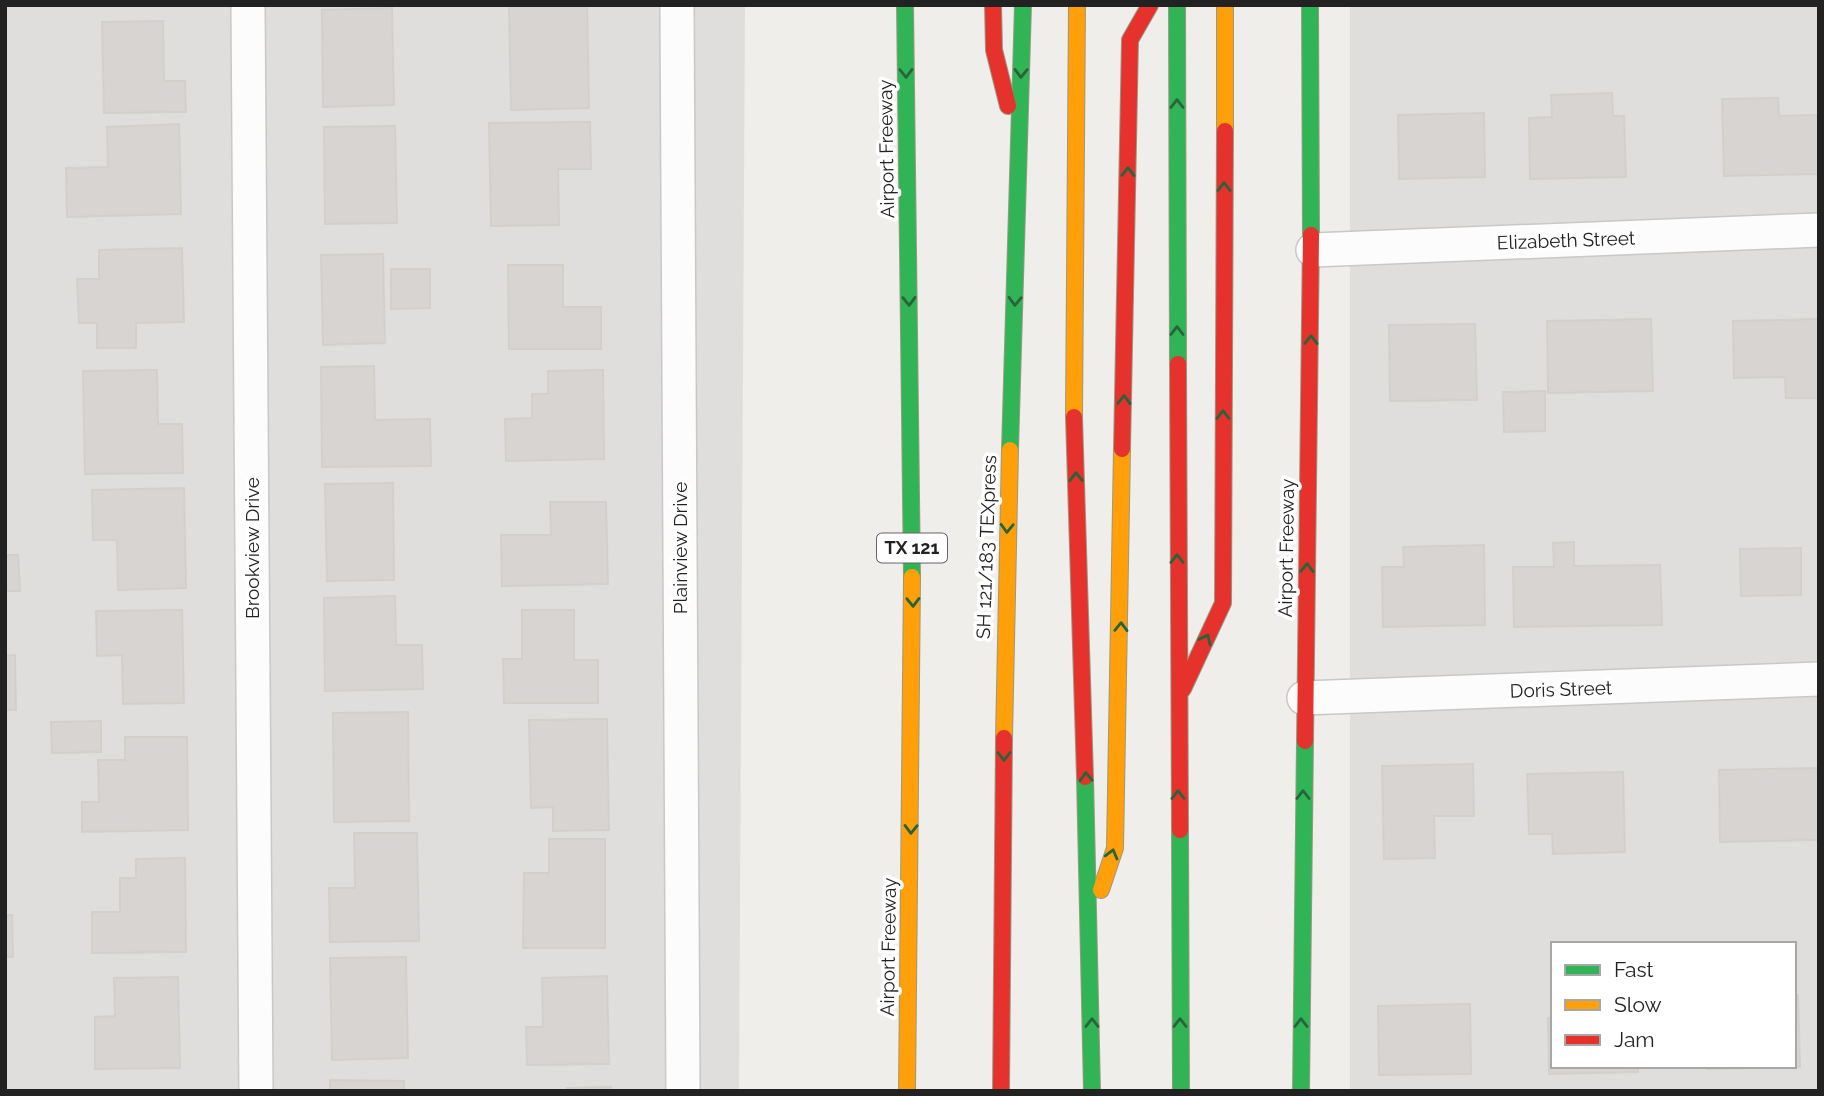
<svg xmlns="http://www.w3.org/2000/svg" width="1824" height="1096" font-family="Raleway,sans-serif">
<rect width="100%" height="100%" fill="#f0eeeb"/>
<g fill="#dfdedc" fill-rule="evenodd">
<polygon points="5,5 745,5 739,1091 5,1091"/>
<path d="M 1350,5 L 1819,5 L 1819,1091 L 1350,1091 ZM 1553,944 L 1794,944 L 1794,1066 L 1553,1066 Z"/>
</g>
<g fill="#d7d4d2" stroke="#d3d0cc" stroke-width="2">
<polygon points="509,5 587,5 589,108 511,110"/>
<polygon points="392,8 394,105 323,107 322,10"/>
<polygon points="163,21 164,81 185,81 186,112 104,113 102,22"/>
<polygon points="1612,93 1613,116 1624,116 1626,177 1530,179 1529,118 1552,117 1551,95"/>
<polygon points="1778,98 1779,116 1819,115 1819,174 1724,176 1722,99"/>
<polygon points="1484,113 1485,177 1399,179 1398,115"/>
<polygon points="590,122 591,169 558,169 559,225 491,226 489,123"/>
<polygon points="179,124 181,214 67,217 66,168 108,167 107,127"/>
<polygon points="395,126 397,223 325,224 324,127"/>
<polygon points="182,248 184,322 136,323 136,348 97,348 97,323 79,323 77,279 99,279 99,250"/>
<polygon points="383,254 385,343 323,345 321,255"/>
<polygon points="508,265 563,265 563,307 601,307 601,349 509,349"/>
<polygon points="391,269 430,269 430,308 391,309"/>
<polygon points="1651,319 1653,391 1548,393 1547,321"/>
<polygon points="1819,319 1819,398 1786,398 1785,377 1734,378 1733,321"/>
<polygon points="1475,324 1477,400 1390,401 1389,325"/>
<polygon points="374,366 375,420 430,419 431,466 322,467 321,367"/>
<polygon points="157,370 158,424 182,424 183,473 85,474 83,371"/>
<polygon points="603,370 604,459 506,461 505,419 532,418 532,394 548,394 548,371"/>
<polygon points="1545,391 1545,431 1504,432 1503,392"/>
<polygon points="393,483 394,580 327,581 325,484"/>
<polygon points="184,488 186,588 118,590 117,540 93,540 92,490"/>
<polygon points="550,502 606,502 608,584 502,586 501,535 551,535"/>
<polygon points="1574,542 1574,566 1660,565 1662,625 1514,627 1513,567 1554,567 1553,543"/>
<polygon points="1484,545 1485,625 1383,627 1382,567 1404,567 1403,547"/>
<polygon points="1801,548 1801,595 1741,596 1740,549"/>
<polygon points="5,555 18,555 20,591 5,591"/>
<polygon points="395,596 396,645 422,645 423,689 325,691 324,598"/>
<polygon points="182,610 184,703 123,704 122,655 97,656 96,611"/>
<polygon points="522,610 574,610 574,660 598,660 598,703 504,703 503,659 522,659"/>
<polygon points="15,655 16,710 5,710 5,656"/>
<polygon points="408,712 409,821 334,822 333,713"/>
<polygon points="607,719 609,830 553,831 553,807 531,808 529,720"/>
<polygon points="101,721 101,752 52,753 51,722"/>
<polygon points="125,737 187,737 188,830 82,832 82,802 99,802 98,760 125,760"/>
<polygon points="1473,764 1474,816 1434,816 1435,858 1384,859 1382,766"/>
<polygon points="1819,768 1819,840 1720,842 1719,770"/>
<polygon points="1623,772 1625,852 1553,854 1552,834 1529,834 1527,774"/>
<polygon points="354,833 417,833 419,941 330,942 329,888 355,888"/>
<polygon points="549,839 605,839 605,948 523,948 524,873 549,873"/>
<polygon points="185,858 186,952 92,953 92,912 120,912 120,878 136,878 136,859"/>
<polygon points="5,915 12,915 13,957 5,957"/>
<polygon points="406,957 408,1058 332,1060 330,958"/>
<polygon points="607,976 609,1064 527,1065 526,1027 543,1027 542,978"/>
<polygon points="178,977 180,1068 95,1069 95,1017 115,1016 114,978"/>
<polygon points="1794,995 1798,995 1800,1067 1707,1069 1707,1066 1794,1066"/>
<polygon points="1470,1004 1471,1074 1379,1075 1378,1006"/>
<polygon points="1553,1017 1553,1066 1638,1066 1638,1072 1549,1074 1548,1018"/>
<polygon points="330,1080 404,1081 404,1091 330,1091"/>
<polygon points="611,1087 611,1091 567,1091 567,1088"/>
</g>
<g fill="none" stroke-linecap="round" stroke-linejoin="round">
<defs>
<g id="street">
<polyline points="248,5 256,1091"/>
<polyline points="677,5 683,1091"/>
<polyline points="1313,250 1819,230"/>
<polyline points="1304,698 1819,679"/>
</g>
<g id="fast">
<polyline points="905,5 912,577"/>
<polyline points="1177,5 1178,364"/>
<polyline points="1310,5 1311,235"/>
<polyline points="1010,450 1023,5"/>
<polyline points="1085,777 1092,1091"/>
<polyline points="1180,830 1181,1091"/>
<polyline points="1301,1091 1305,741"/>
</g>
<g id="slow">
<polyline points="1225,131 1225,5"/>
<polyline points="1074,417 1077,5"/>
<polyline points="1004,738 1010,450"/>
<polyline points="1101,890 1115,848 1122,449"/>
<polyline points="907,1091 912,577"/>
</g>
<g id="jam">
<polyline points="993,5 994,50 1008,106"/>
<polyline points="1178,364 1180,830"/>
<polyline points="1074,417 1085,777"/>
<polyline points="1122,449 1130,40 1150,5"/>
<polyline points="1183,689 1223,603 1225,131"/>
<polyline points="1305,741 1311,235"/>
<polyline points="1001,1091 1004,738"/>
</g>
</defs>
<use href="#street" stroke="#c9c8c7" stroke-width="36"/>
<use href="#fast" stroke="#999a82" stroke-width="18"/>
<use href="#slow" stroke="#999a82" stroke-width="18"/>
<use href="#jam" stroke="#999a82" stroke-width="18"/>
<use href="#street" stroke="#fdfcfc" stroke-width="33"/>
<use href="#fast" stroke="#30b455" stroke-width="16"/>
<use href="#slow" stroke="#ff9f0a" stroke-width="16"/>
<use href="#jam" stroke="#e5322d" stroke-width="16"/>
</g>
<defs><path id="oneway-chevron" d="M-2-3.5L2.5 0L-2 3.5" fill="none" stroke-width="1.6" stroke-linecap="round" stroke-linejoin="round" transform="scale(1.75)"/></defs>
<g stroke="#286439">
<use href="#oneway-chevron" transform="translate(906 73) rotate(89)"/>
<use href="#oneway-chevron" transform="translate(1021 73) rotate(91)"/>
<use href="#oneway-chevron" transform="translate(1177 104) rotate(-90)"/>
<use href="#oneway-chevron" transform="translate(1128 172) rotate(-89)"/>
<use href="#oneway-chevron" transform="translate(1224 187) rotate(-90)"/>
<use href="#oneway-chevron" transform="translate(909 301) rotate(89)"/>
<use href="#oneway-chevron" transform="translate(1015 301) rotate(92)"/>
<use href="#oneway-chevron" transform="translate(1177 331) rotate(-90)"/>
<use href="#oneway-chevron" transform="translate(1311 340) rotate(-89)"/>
<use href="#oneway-chevron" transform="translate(1124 400) rotate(-89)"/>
<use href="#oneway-chevron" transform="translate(1223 415) rotate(-90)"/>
<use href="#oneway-chevron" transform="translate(1076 477) rotate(-91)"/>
<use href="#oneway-chevron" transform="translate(1007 528) rotate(92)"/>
<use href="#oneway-chevron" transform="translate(1177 559) rotate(-90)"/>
<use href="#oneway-chevron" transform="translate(1307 568) rotate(-89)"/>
<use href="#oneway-chevron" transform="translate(913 602) rotate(89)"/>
<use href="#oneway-chevron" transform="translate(1121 627) rotate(-89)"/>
<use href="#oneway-chevron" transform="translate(1206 639) rotate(-65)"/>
<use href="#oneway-chevron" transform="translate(1004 756) rotate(90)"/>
<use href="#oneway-chevron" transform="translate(1086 777) rotate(-92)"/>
<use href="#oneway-chevron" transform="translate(1178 795) rotate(-90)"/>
<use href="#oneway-chevron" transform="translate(1303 795) rotate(-90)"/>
<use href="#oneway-chevron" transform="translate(911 829) rotate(91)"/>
<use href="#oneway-chevron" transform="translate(1112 854) rotate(-75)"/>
<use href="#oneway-chevron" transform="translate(1092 1023) rotate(-90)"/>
<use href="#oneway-chevron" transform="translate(1180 1023) rotate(-90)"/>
<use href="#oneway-chevron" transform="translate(1301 1023) rotate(-90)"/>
</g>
<g text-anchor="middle" stroke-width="7" stroke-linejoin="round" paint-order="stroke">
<rect fill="#fff" stroke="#646464" stroke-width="2" x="877" y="533.5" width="70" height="29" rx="5"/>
<g font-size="18" font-weight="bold" fill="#222">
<text x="912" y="554">TX 121</text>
</g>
<g font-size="19" fill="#222" stroke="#fff">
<text transform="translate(886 149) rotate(-91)" y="7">Airport Freeway</text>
<text transform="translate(1566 240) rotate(-2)" y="7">Elizabeth Street</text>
<text transform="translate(986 547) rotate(-88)" y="7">SH 121/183 TEXpress</text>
<text transform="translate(252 548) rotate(-90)" y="7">Brookview Drive</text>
<text transform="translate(680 548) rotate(-90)" y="7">Plainview Drive</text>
<text transform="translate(1286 548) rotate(-89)" y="7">Airport Freeway</text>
<text transform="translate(1561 689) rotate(-2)" y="7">Doris Street</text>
<text transform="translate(888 947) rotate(-89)" y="7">Airport Freeway</text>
</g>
</g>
<rect width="1824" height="1096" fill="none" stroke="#222222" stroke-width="14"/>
<rect x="1551" y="942" width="245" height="126" fill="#ffffff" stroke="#a7a7a7" stroke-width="2"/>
<rect x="1565" y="965" width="35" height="10" fill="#30b455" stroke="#a7a7a7" stroke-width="2"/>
<text x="1614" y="977" font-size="21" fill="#222222">Fast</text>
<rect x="1565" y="1000" width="35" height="10" fill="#ff9f0a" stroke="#a7a7a7" stroke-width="2"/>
<text x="1614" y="1012" font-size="21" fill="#222222">Slow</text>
<rect x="1565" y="1035" width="35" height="10" fill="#e5322d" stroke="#a7a7a7" stroke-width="2"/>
<text x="1614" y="1047" font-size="21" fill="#222222">Jam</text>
</svg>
